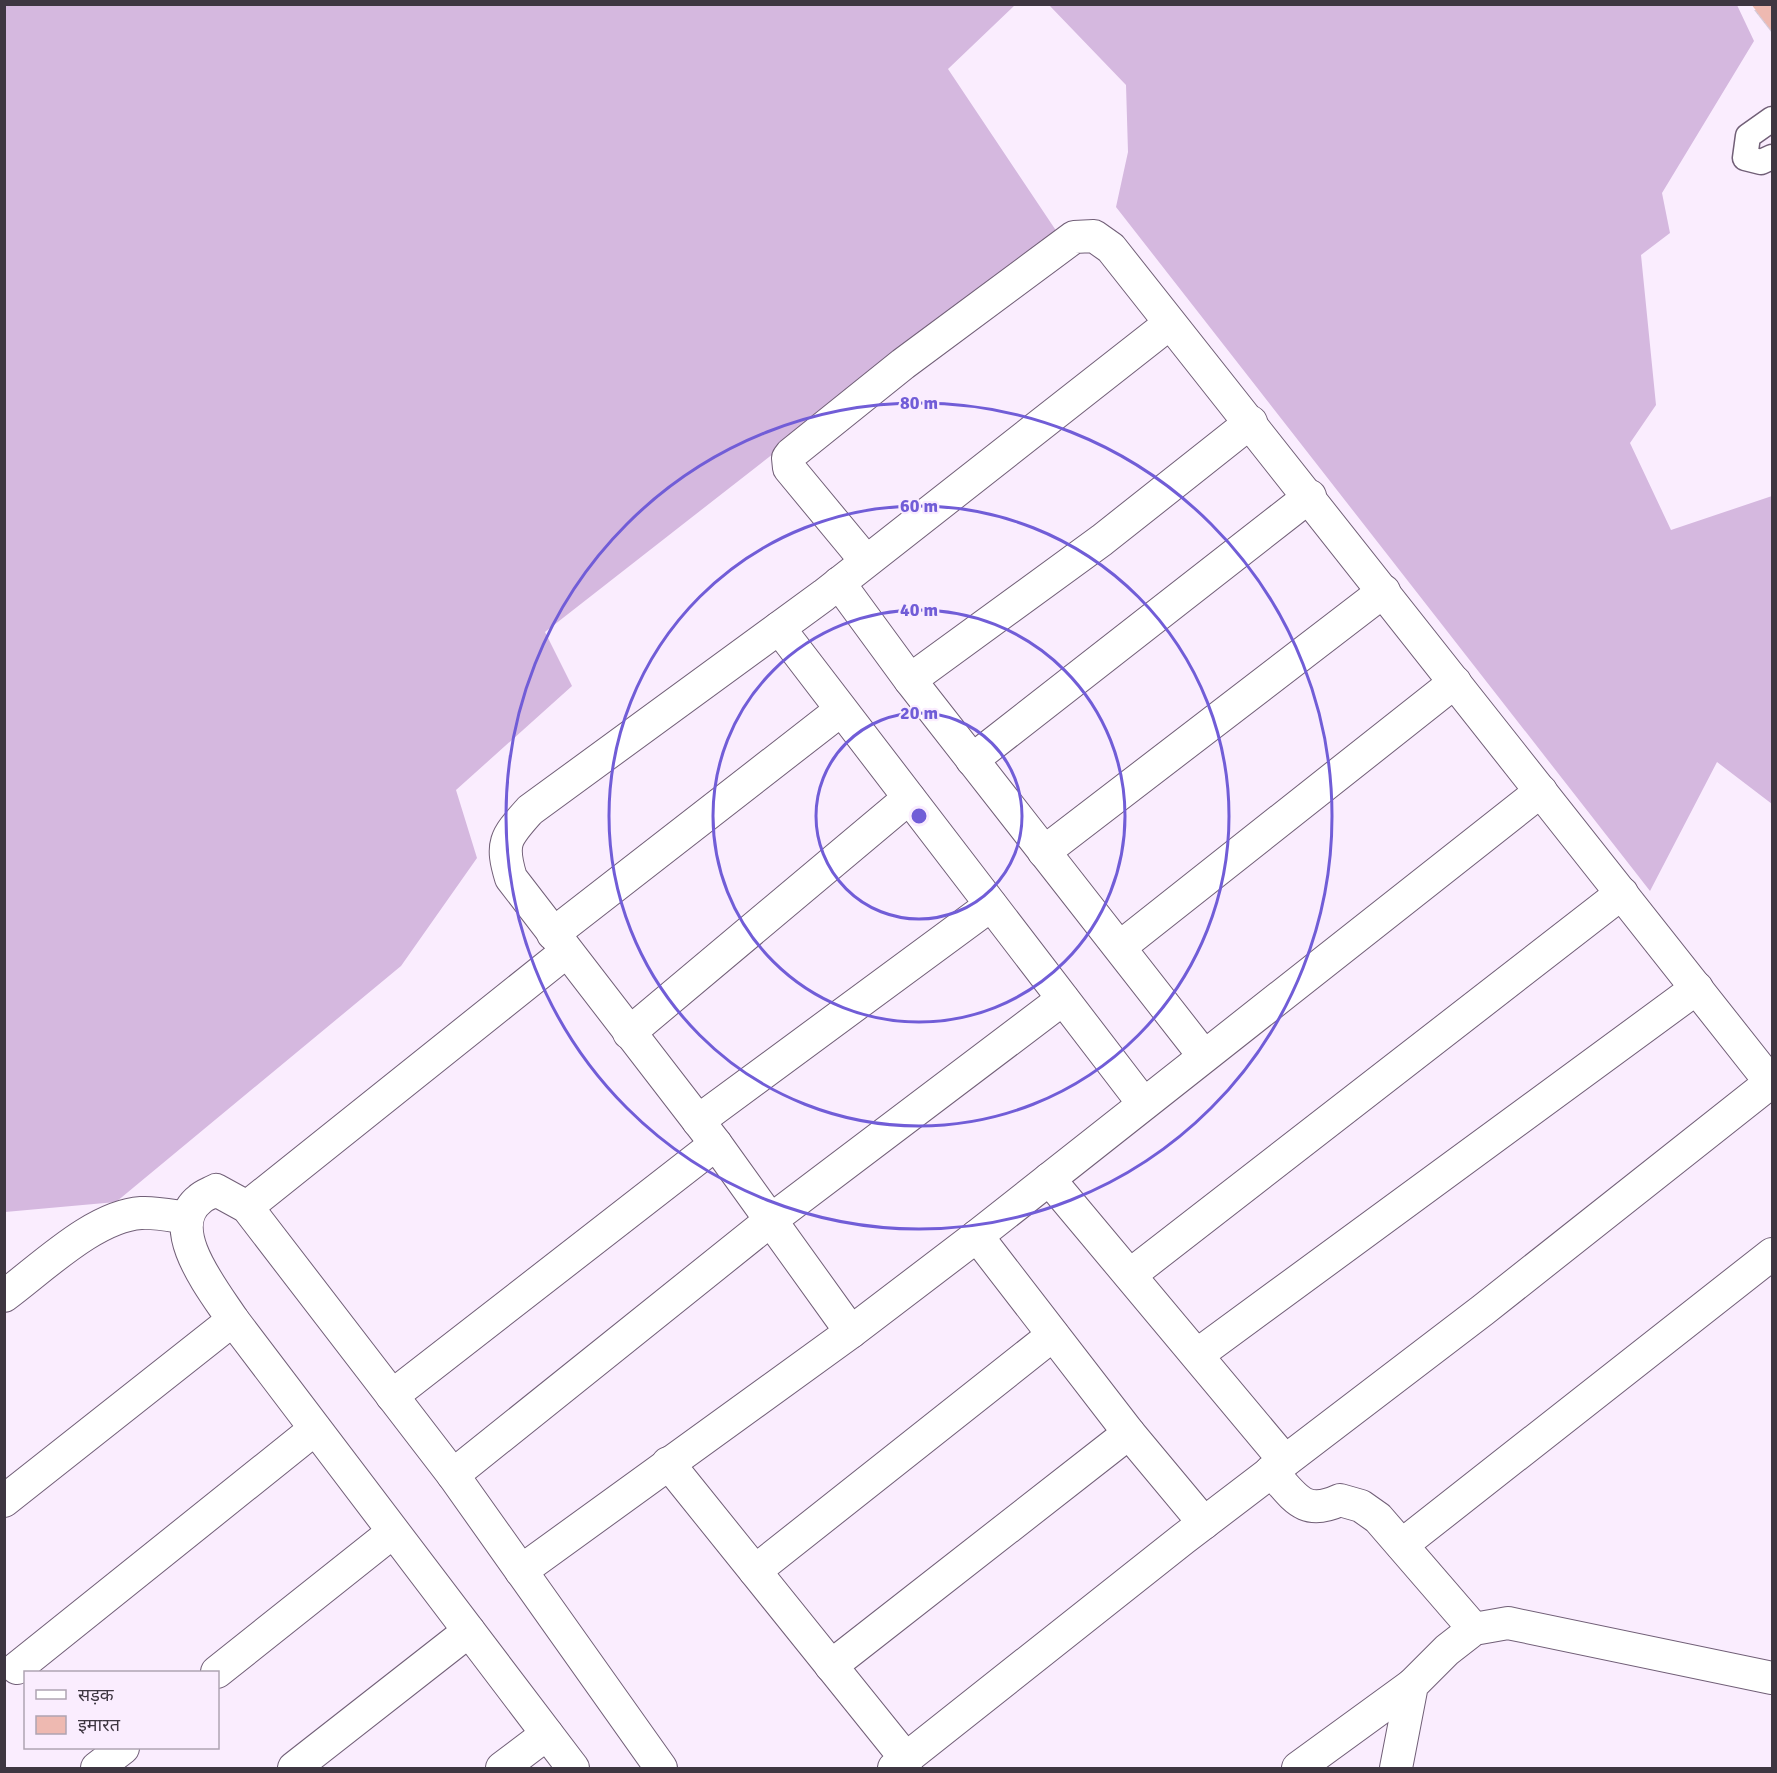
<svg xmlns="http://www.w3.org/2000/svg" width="1777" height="1773" font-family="Signika,'Noto Sans Devanagari',sans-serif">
<defs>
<filter id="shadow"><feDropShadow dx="3.5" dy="6" stdDeviation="0" flood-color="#0004"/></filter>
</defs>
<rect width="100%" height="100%" fill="#faedfe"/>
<g fill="#d5b8df">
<polygon points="5,5 1015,5 948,69 1057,232 545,632 572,686 456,790 477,858 401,966 116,1202 5,1212"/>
<polygon points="1049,5 1737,5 1754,41 1662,193 1670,233 1641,255 1656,405 1630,443 1671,530 1772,496 1772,804 1717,762 1650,891 1116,207 1128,152 1126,85"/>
</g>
<polygon fill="#eeb9b1" filter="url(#shadow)" points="1751,4 1772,4 1772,31"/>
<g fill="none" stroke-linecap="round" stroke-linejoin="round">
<defs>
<polyline id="pedestrian" points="1772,119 1748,136 1745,158 1761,162 1772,157"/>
<g id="minor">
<polyline points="866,561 789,468 788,458 791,454 903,364 1074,237 1094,236 1111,248 1772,1084"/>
<polyline points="839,583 910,680 1204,1056"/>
<polyline points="779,628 1143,1103"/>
<polyline points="910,680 1102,540 1251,422"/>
<polyline points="972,760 1310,496"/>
<polyline points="1044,852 1384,591"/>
<polyline points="553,934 841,710"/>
<polyline points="1120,947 1455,682"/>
<polyline points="629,1033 909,798"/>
<polyline points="698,1121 991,905"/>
<polyline points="1049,1179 1285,1461"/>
<polyline points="247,1207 566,952"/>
<polyline points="977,1236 1129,1433 1204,1523"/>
<polyline points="1130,1275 1622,893"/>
<path d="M 4,1296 C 41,1269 94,1216 141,1213 C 156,1212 173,1216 187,1218"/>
<path d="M 851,1332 L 716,1144 L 511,878 C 500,842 506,837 530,810 L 824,595 L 1169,324"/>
<polyline points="1197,1355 1697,988"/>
<polyline points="392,1396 716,1144"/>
<polyline points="668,1463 907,1760"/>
<path d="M 1271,1471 C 1295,1497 1303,1517 1340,1500 L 1361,1506 L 1378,1518 L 1474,1629"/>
<polyline points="453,1475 771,1220 1063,999"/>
<polyline points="4,1501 233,1320"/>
<polyline points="1402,1545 1772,1254"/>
<polyline points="521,1571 851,1332 977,1236 1541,791"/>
<polyline points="755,1571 1053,1335"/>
<polyline points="831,1666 1129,1433"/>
<polyline points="17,1668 315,1429"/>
<polyline points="217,1672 393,1532"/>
<polyline points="97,1768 123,1748"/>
<polyline points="294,1768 469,1631"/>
<polyline points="502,1768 547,1734"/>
<path d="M 573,1768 L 233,1320 C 215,1292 162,1228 200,1199 C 204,1195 211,1193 216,1190 L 247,1207 L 453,1475 L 661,1768"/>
<polyline points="894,1768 1183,1539 1483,1310 1771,1082"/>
<polyline points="1298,1768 1412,1685"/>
<polyline points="1396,1768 1412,1685 1447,1650 1474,1629 1508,1623 1772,1678"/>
</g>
</defs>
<use href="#pedestrian" stroke="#715f77" stroke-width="27"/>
<use href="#minor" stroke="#715f77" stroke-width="34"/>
<use href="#pedestrian" stroke="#fff" stroke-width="24"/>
<use href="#minor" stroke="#fff" stroke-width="32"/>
</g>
<g fill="none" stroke="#715dd7" stroke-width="3">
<circle cx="919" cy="816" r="103"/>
<circle cx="919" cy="816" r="206"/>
<circle cx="919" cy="816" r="310"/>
<circle cx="919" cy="816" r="413"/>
</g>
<circle cx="919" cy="816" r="9" fill="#715dd7" stroke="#faedfe" stroke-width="3"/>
<g font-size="18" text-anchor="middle" font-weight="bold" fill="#715dd7" stroke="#faedfe" stroke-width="4.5" stroke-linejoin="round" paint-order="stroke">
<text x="919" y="409">80 m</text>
<text x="919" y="512">60 m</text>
<text x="919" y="616">40 m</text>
<text x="919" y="719">20 m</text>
</g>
<rect width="1777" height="1773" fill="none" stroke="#3e3641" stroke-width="12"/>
<rect x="24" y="1671" width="195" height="78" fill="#faedfe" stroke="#afa4b2" stroke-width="1.5"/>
<rect x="36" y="1690" width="30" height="9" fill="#ffffff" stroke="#afa4b2" stroke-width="1.5"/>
<text x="78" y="1701" font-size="18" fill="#3e3641">सड़क</text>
<rect x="36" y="1716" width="30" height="18" fill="#eeb9b1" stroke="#afa4b2" stroke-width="1.5"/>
<text x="78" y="1731" font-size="18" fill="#3e3641">इमारत</text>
</svg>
